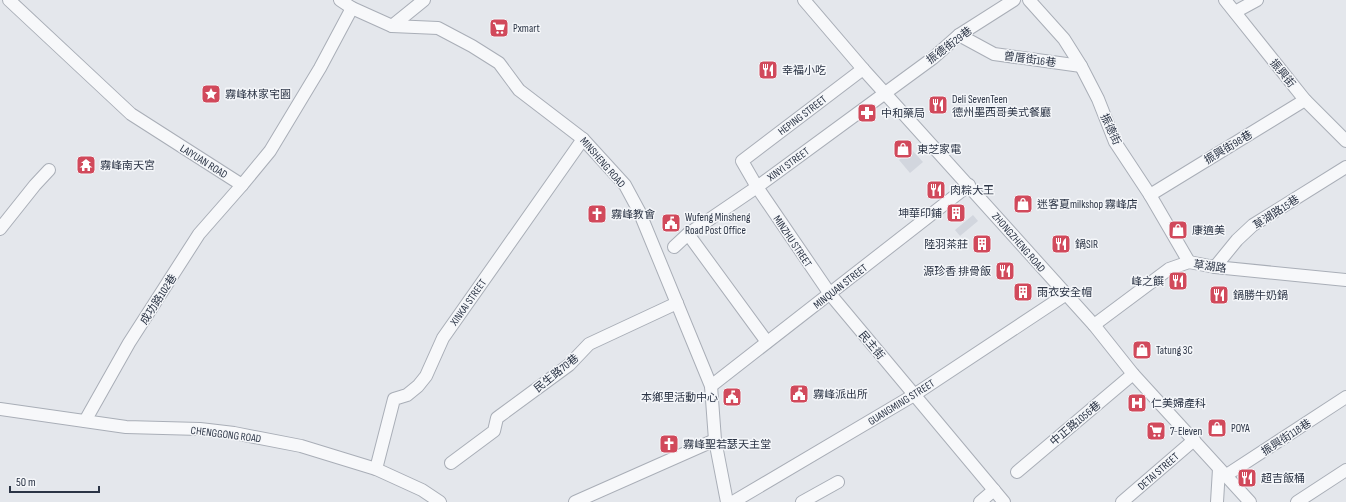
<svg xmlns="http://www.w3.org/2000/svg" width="1346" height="502" font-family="'Sofia Sans Condensed','Noto Sans TC',sans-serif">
<rect width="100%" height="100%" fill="#e4e7ec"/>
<g fill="#d2d6de">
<polygon points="911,149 923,162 910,173 899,160"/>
<polygon points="973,215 978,221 960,236 955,230"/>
</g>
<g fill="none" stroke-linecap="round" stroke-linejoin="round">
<defs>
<g id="minor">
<polyline points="9,0 131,114 242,185 270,151 320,68 352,8"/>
<polyline points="340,0 352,8 392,26 438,28 472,46 499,63 519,90 583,139 625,185 639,211 711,386 715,440 727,502"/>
<polyline points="804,0 863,69 1094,325 1133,374 1250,502"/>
<polyline points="1029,0 1064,39 1081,66 1098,99 1115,142 1150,195 1189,262"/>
<polyline points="1225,0 1305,100 1346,141"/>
<polyline points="1235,12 1257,0"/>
<polyline points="392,26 424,0"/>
<polyline points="959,35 994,54 1081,66"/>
<polyline points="863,69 742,161 757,187 830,294 1004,502"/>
<polyline points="1150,195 1305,100"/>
<polyline points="0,229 35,185 49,170"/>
<polyline points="688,234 767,342"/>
<polyline points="674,247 688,234 757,187 933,58 959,35 1014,0"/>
<polyline points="1215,267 1237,240 1253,225 1346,167"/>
<polyline points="1094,325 1169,269 1189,262 1215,267 1346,280"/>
<polyline points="711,386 969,185"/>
<polyline points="0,409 126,427 200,429 234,433 301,446 376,469 422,490 440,502"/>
<polyline points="85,421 129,343 199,234 242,185"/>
<polyline points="451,463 494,431 497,418 569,365 589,344 677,303"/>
<polyline points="376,469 394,399 407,395 418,386 426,376 443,338 583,139"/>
<polyline points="1017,472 1133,374"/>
<polyline points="1225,476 1346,397"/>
<polyline points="575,502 715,440"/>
<polyline points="733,502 914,395 1065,295"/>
<polyline points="802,502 838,482"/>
<polyline points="980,502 994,490"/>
<polyline points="1122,502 1194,440"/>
<polyline points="1217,502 1219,469"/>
<polyline points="1297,502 1346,470"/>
</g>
</defs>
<use href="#minor" stroke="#a9aeb7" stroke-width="14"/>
<use href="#minor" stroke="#f7f8fa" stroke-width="12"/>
</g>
<defs>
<symbol id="supermarket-square" viewBox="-11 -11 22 22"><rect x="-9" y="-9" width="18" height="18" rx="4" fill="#d1495b" stroke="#f4f6f9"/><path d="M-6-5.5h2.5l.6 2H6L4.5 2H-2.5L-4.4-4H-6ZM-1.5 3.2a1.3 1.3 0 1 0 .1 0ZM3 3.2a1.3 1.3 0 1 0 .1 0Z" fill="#fff"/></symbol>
<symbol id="restaurant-square" viewBox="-11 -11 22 22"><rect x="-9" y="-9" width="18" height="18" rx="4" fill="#d1495b" stroke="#f4f6f9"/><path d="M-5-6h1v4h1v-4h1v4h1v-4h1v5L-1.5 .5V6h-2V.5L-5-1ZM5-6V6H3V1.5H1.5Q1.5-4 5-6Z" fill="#fff"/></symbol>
<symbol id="sight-square" viewBox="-11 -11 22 22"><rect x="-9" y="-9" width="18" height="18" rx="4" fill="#d1495b" stroke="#f4f6f9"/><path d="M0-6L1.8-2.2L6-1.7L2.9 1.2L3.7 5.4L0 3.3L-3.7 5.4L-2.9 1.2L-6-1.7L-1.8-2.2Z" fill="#fff"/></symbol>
<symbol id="pharmacy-square" viewBox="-11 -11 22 22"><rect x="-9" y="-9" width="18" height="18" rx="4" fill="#d1495b" stroke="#f4f6f9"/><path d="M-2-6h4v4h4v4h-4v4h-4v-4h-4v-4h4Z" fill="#fff"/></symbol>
<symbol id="shop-square" viewBox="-11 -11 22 22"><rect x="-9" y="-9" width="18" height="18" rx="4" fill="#d1495b" stroke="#f4f6f9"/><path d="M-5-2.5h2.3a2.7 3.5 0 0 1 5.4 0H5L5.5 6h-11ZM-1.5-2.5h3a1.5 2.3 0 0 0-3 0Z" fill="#fff"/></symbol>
<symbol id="temple-square" viewBox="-11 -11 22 22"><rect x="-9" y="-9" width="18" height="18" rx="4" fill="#d1495b" stroke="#f4f6f9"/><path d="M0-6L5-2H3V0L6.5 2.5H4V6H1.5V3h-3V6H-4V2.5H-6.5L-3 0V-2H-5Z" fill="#fff"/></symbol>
<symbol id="building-square" viewBox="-11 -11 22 22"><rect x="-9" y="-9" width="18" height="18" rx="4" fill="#d1495b" stroke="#f4f6f9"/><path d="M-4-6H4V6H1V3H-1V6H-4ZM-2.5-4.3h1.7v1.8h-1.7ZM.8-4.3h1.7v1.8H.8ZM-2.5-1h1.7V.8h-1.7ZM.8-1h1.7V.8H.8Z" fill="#fff"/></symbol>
<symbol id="church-square" viewBox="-11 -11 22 22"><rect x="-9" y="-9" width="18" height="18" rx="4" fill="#d1495b" stroke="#f4f6f9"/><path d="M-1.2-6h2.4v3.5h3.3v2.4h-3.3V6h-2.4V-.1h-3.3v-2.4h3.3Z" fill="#fff"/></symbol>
<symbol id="civic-square" viewBox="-11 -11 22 22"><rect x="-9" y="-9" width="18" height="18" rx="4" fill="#d1495b" stroke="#f4f6f9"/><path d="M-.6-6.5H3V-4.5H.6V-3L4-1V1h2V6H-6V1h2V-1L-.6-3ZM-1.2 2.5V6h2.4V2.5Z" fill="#fff"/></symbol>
<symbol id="hospital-square" viewBox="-11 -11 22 22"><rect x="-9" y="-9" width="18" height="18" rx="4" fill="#d1495b" stroke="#f4f6f9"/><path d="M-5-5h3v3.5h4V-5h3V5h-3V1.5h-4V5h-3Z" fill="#fff"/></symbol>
</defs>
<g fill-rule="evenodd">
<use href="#supermarket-square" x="488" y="17" width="22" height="22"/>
<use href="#restaurant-square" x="757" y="59" width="22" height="22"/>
<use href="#sight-square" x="200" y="83" width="22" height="22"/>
<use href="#restaurant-square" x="927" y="94" width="22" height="22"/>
<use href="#pharmacy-square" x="856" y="102" width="22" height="22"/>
<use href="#shop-square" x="892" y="138" width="22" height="22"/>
<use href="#temple-square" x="75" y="154" width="22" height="22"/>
<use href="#restaurant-square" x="925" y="179" width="22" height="22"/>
<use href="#shop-square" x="1012" y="193" width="22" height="22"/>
<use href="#building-square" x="945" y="202" width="22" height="22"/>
<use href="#church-square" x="586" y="203" width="22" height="22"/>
<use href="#civic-square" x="660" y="212" width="22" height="22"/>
<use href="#shop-square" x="1167" y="219" width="22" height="22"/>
<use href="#building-square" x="971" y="233" width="22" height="22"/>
<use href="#restaurant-square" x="1050" y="233" width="22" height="22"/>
<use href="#restaurant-square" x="994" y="260" width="22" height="22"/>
<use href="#restaurant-square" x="1167" y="270" width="22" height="22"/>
<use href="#building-square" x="1012" y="281" width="22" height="22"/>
<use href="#restaurant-square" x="1208" y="284" width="22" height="22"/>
<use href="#shop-square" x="1131" y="339" width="22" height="22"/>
<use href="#civic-square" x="788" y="383" width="22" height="22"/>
<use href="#civic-square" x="721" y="386" width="22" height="22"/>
<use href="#hospital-square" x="1126" y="392" width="22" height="22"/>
<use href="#shop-square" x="1206" y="417" width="22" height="22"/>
<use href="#supermarket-square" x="1145" y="420" width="22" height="22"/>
<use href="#church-square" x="658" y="433" width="22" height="22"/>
<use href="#restaurant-square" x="1236" y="467" width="22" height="22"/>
</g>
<g text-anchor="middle" stroke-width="3" stroke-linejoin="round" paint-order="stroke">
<g font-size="11" fill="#2b3445" stroke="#f4f6f9" text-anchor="start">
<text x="513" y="32">Pxmart</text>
<text x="782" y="74">幸福小吃</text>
<text x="225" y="98">霧峰林家宅園</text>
<text x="952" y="103">Deli SevenTeen<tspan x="952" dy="13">德州墨西哥美式餐廳</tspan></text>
<text x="881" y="117">中和藥局</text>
<text x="917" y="153">東芝家電</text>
<text x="100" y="169">霧峰南天宮</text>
<text x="950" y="194">肉粽大王</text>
<text x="1037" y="208">迷客夏milkshop 霧峰店</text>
<text x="942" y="217" text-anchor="end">坤華印鋪</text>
<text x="611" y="218">霧峰教會</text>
<text x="685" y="221">Wufeng Minsheng<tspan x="685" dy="13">Road Post Office</tspan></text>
<text x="1192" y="234">康適美</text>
<text x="968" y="248" text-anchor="end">陸羽茶莊</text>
<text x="1075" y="248">鍋SIR</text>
<text x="991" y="275" text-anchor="end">源珍香 排骨飯</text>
<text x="1164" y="285" text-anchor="end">峰之饌</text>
<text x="1037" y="296">雨衣安全帽</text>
<text x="1233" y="299">鍋勝牛奶鍋</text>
<text x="1156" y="354">Tatung 3C</text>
<text x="813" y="398">霧峰派出所</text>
<text x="718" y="401" text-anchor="end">本鄉里活動中心</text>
<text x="1151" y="407">仁美婦產科</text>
<text x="1231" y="432">POYA</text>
<text x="1170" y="435">7-Eleven</text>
<text x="683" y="448">霧峰聖若瑟天主堂</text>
<text x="1261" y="482">超吉飯桶</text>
</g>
<g font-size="11" fill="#2b3445" stroke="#f4f6f9">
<text transform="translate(949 45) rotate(-37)" y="4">振德街29巷</text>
<text transform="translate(1030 59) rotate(8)" y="4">曾厝街16巷</text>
<text transform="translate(1283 73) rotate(51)" y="4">振興街</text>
<text transform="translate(802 115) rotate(-37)" y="4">HEPING STREET</text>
<text transform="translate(1111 129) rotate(65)" y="4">振德街</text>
<text transform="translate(1228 147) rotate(-31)" y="4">振興街98巷</text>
<text transform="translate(204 161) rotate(32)" y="4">LAIYUAN ROAD</text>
<text transform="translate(603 162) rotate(49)" y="4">MINSHENG ROAD</text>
<text transform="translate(788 164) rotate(-36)" y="4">XINYI STREET</text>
<text transform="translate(1276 212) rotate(-33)" y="4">草湖路15巷</text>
<text transform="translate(793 241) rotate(56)" y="4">MINZHU STREET</text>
<text transform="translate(1019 242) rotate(49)" y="4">ZHONGZHENG ROAD</text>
<text transform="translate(1210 266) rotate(8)" y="4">草湖路</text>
<text transform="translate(840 286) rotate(-38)" y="4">MINQUAN STREET</text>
<text transform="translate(158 299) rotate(-57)" y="4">成功路102巷</text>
<text transform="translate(468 302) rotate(-55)" y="4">XINKAI STREET</text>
<text transform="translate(872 345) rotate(50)" y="4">民主街</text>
<text transform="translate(556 373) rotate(-39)" y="4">民生路70巷</text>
<text transform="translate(901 402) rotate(-32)" y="4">GUANGMING STREET</text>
<text transform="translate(1075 423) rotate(-40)" y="4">中正路1056巷</text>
<text transform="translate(226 434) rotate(7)" y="4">CHENGGONG ROAD</text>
<text transform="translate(1286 437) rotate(-33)" y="4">振興街118巷</text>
<text transform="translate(1158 471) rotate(-41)" y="4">DETAI STREET</text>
</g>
</g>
<path d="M10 486v6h89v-6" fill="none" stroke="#2b3445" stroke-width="2"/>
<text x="16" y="486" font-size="12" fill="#2b3445" stroke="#f4f6f9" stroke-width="3" paint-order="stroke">50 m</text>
</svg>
